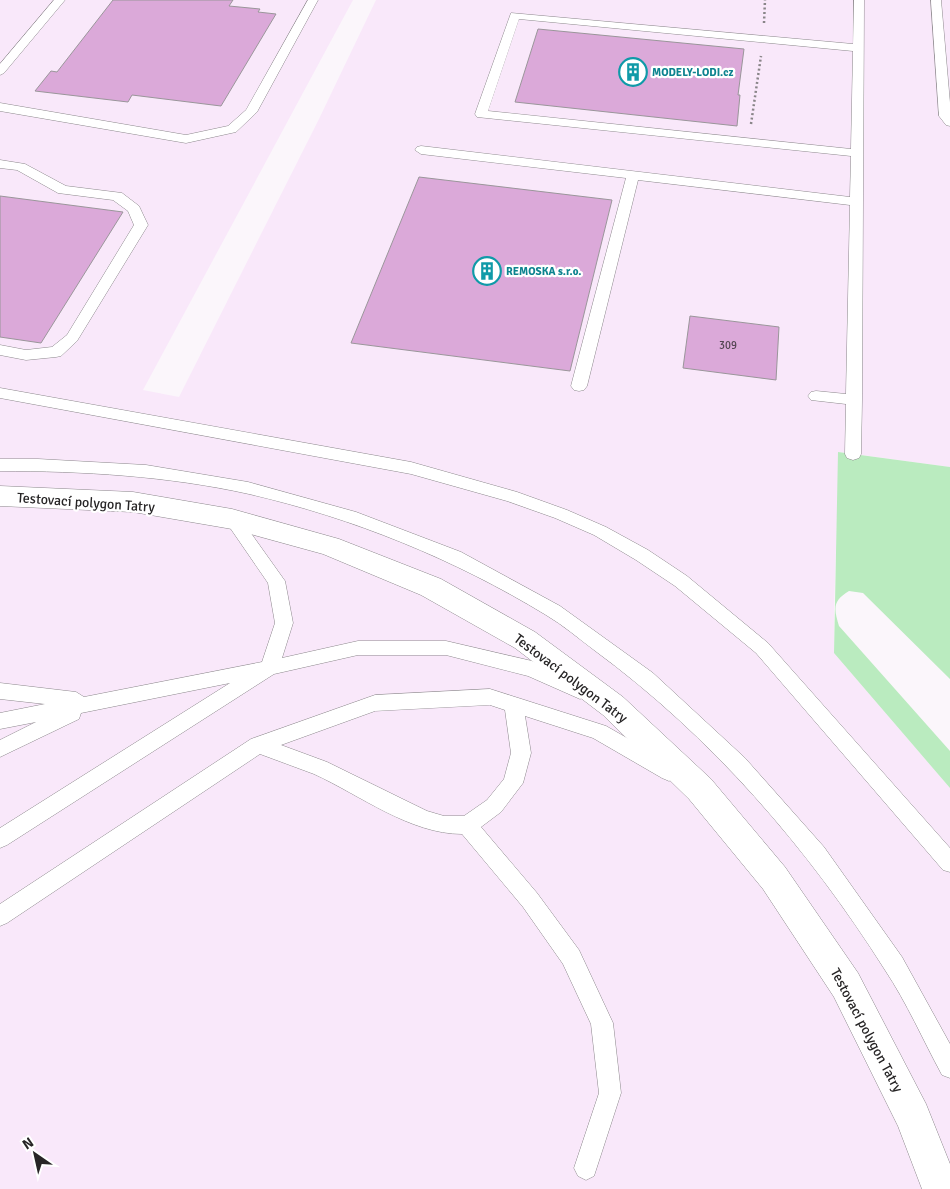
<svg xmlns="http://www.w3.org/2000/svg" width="950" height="1189" font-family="Signika,sans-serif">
<rect width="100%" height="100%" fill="#fbf6fb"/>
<polygon fill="#f9e8fa" points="0,0 353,0 143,390 179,397 318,121 376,0 950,0 950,467 839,452 834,611 834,653 950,788 950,1189 0,1189"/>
<path fill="#baebbf" d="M 838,452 L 950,467 L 950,679 L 863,593 L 849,591 C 832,601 834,609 839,626 L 950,751 L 950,788 L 834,653 Z"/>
<g fill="#dba9d9" stroke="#9a969a">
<polygon points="113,0 233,0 229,6 260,9 258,12 276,14 221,106 132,95 128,102 35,91 51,71 57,72"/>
<polygon points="538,29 744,49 738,95 740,95 737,126 515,102"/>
<polygon points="419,177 612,200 570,371 351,343"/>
<polygon points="0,196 123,212 41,343 0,337"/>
<polygon points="690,316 779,327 776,380 683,368"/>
</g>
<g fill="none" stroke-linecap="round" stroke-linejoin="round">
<defs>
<g id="service">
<polygon points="54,0 65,0 4,73 0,75 0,64"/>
<polygon points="308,0 318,0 257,112 236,132 186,143 0,111 0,103 186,135 228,126 246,110"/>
<path d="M 854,0 L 864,0 L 862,400 L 861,454 L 859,458 L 853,460 L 847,458 L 845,454 L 846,404 L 811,400 L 808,396 L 811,392 L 816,391 L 846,394 L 850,205 L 638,180 L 587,386 L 584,390 L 579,391 L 574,390 L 571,386 L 626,178 L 421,154 L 415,150 L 417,147 L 421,146 L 850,197 L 851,156 L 477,117 L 475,114 L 511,13 L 853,44 ZM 519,19 L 853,51 L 851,149 L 488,111 Z"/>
<polygon points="931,0 941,0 950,103 950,126 946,125 939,116"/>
<polygon points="0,160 25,164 66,186 122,193 139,206 148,225 77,341 61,356 56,357 26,360 0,355 0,345 26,350 52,347 67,335 134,225 128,211 113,200 58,193 17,170 0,168"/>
<polygon points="0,388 411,462 517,492 567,510 606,527 648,550 687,576 768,643 950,848 950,872 943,870 756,653 675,586 636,560 594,535 555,518 507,501 411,474 0,398"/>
<path d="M 0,459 L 38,459 L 146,465 L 248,482 L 356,512 L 461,552 L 560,606 L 653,673 L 745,758 L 824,847 L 902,957 L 950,1044 L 950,1078 L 942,1075 C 923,1040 907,1003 885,970 C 808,848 711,736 594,650 C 578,638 563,625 546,615 C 454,559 353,518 249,494 C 168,476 83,471 0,471 Z"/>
<polygon points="232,513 238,515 285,581 293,623 282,658 358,641 446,641 532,661 587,686 589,691 587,696 580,699 528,676 446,655 358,655 274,674 7,845 0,848 0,828 230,683 81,713 79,719 0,757 0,740 36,722 0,729 0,713 45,704 0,699 0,683 76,692 84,697 262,662 275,623 268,583 224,519 226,515"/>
<path d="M 490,689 L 606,726 L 676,766 L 679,772 L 676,778 L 669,781 L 662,778 L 593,738 L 525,716 L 531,753 L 523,783 L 501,812 L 481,827 L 537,893 L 579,950 L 613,1023 L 621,1093 L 594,1176 L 586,1180 L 578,1176 L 574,1168 L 599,1093 L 591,1024 L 563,964 L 523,907 L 462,834 C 410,834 360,795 314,774 C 296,767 278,761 260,754 L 7,923 L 0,926 L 0,904 L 251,739 L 375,695 ZM 490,705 L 505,710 L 511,753 L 504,779 L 487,800 L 464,816 L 444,816 L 427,811 L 327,762 L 281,745 L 375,711 Z"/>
</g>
<polygon id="minor" points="0,486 133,492 232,509 339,539 441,579 535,632 623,697 711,779 785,867 858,973 926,1104 950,1164 950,1189 922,1189 898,1126 834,997 763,889 689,799 603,715 515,648 421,595 323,554 232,529 133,512 0,506"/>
</defs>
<use href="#service" stroke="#8c888c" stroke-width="1"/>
<use href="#minor" stroke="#8c888c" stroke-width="1"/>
<g stroke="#898588" stroke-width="2.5" stroke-dasharray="2 2.5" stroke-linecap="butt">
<polyline points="764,23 765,0"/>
<polyline points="751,124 761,56"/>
</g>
<use href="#service" fill="#fff" fill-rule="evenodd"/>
<use href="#minor" fill="#fff" fill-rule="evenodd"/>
</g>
<defs>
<symbol id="building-ring" viewBox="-11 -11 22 22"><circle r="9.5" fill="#fff" stroke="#0f9aa8" stroke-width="1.5"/><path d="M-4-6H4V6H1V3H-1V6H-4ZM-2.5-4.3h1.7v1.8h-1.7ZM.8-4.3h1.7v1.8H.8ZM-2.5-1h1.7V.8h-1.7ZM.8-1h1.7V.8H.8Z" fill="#0f9aa8"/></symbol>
</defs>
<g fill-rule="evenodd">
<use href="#building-ring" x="617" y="56" width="32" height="32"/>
<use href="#building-ring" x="471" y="255" width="32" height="32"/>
</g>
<g text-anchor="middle" stroke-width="4.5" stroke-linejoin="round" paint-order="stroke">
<g font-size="11" font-weight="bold" fill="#0d838f" stroke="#fff" text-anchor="start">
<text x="652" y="76">MODELY-LODI.cz</text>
<text x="506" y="275">REMOSKA s.r.o.</text>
</g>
<g font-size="11" fill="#544653">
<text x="728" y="349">309</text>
</g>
<g font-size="14" fill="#272526" stroke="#fff">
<text transform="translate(86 502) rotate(4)" y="5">Testovací polygon Tatry</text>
<text transform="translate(571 678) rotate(37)" y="5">Testovací polygon Tatry</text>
<text transform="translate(867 1030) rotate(62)" y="5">Testovací polygon Tatry</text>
</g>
</g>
<g transform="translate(35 1154) rotate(326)" stroke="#ffffff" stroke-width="4" paint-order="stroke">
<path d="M0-4L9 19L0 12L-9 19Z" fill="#272526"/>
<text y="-8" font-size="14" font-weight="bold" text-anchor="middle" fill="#272526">N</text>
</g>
</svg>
